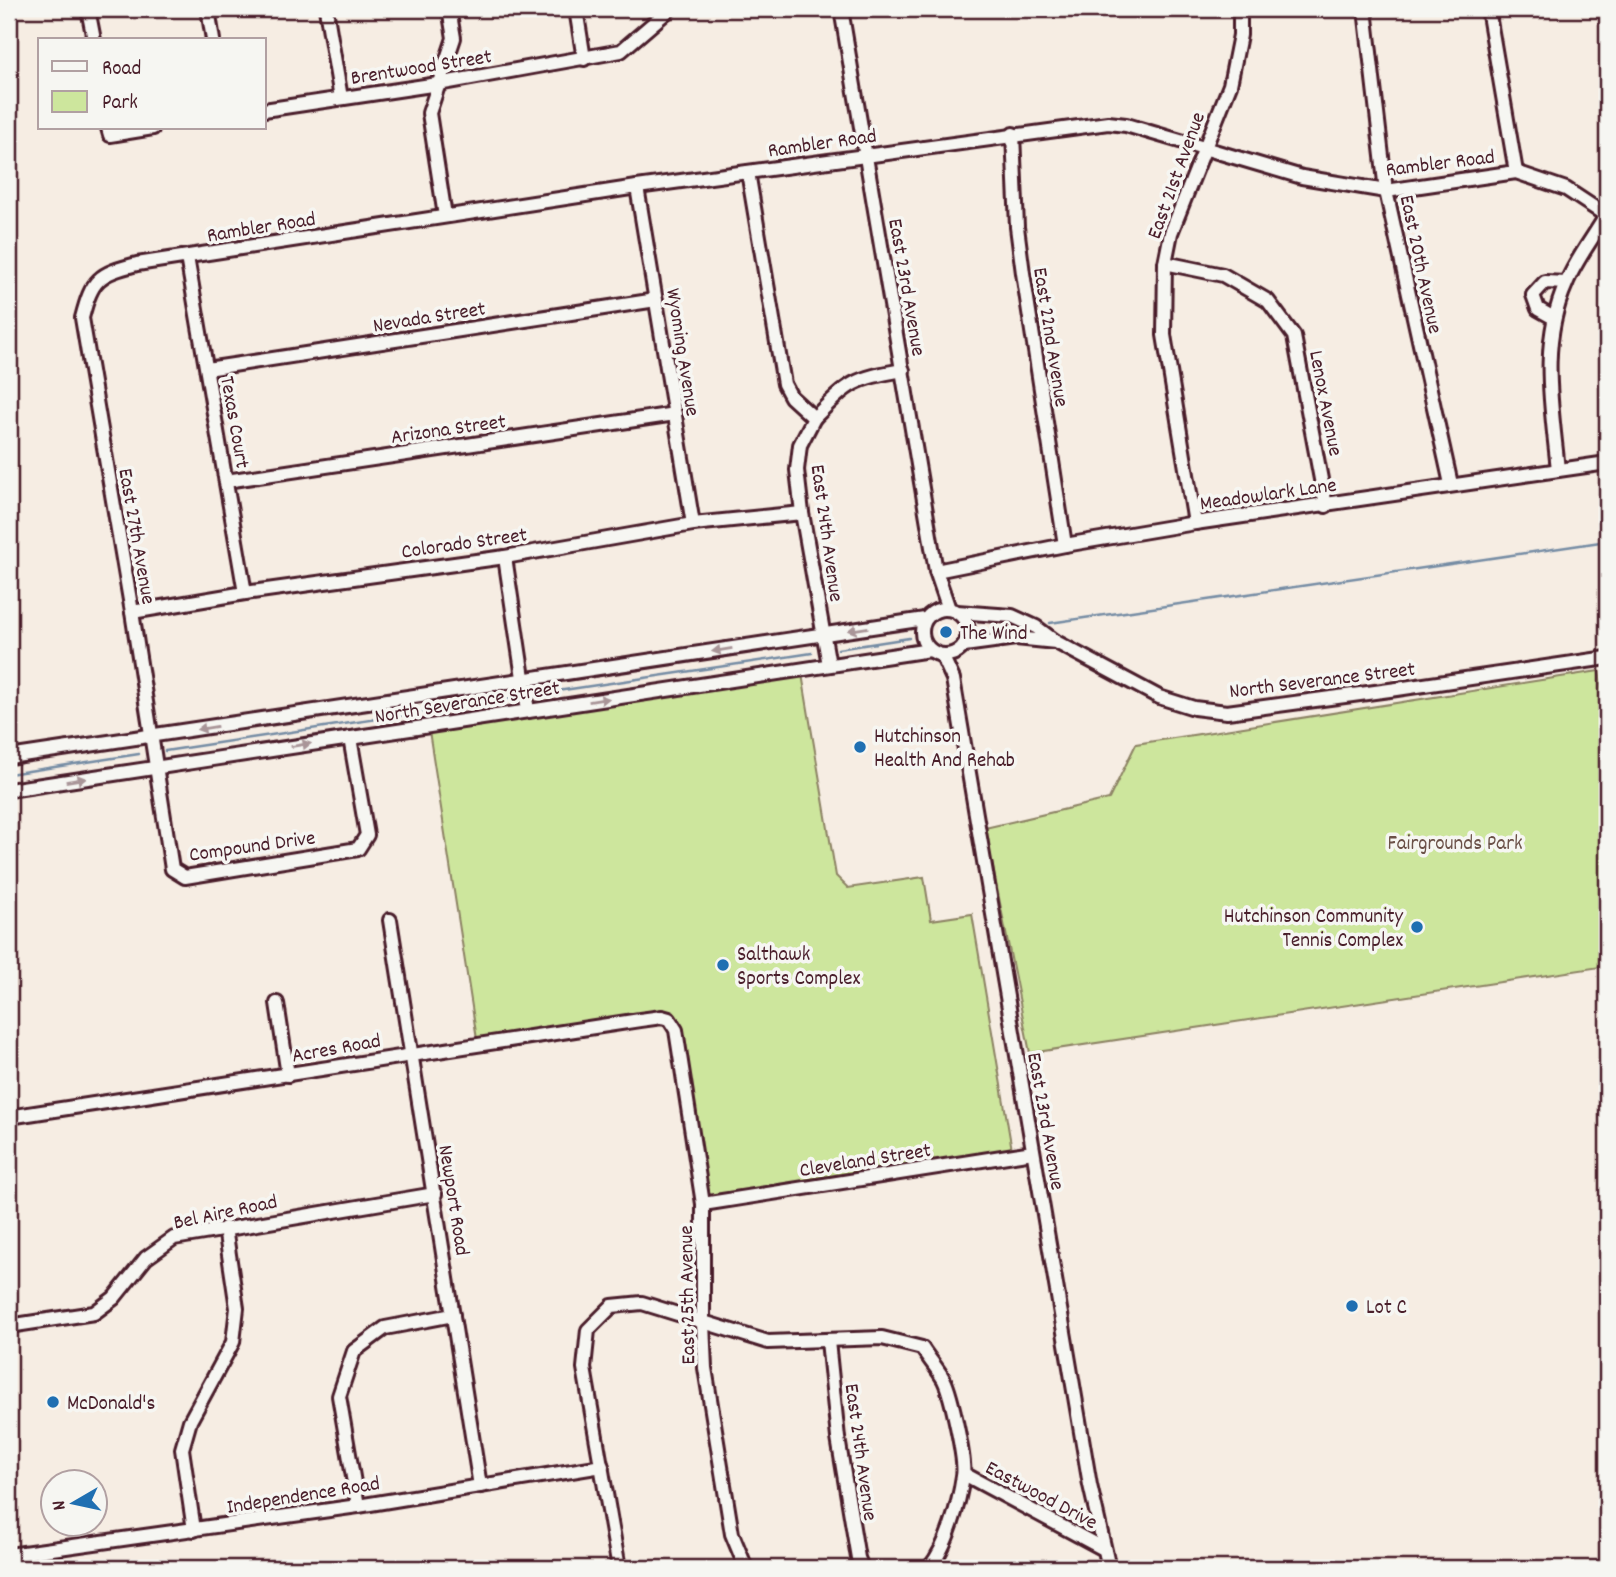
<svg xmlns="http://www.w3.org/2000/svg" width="1616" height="1577" font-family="Dekko,sans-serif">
<rect width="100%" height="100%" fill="#f6ede3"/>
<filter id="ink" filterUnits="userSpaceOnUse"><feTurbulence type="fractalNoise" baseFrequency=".0143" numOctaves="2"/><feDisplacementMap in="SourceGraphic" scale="14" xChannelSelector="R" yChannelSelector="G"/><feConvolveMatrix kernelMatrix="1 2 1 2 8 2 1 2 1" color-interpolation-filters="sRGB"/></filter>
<g filter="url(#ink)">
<g fill="#cde69d" stroke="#8c8264" stroke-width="2">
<polygon points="1599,671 1607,722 1607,966 1030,1053 985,828 1109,799 1136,744"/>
<path d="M 802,674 L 836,876 L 848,888 L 924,877 L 931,920 L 972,914 L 1012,1150 L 711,1196 L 706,1189 L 681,1025 C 676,1014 668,1009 656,1010 L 477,1039 L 429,731 Z"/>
</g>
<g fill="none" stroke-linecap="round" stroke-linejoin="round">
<g stroke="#758ca4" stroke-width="2.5">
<polyline points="1050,623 1607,541"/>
<polyline points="838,649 909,638"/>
<polyline points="537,694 812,653"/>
<polyline points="165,751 510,699"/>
<polyline points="9,774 139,754"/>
</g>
<defs>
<g id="minor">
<polyline points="88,9 94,40"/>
<polyline points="208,9 213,40"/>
<polyline points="326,9 341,98"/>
<polyline points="576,9 584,59"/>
<polyline points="841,9 936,571 949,609"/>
<polyline points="1365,9 1386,191 1451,484"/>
<polyline points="1488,9 1516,172"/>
<polyline points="264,110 438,84 621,51 670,9"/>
<polyline points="108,128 110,135 153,128"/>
<polyline points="1013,134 1017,227 1023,273 1065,545"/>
<polyline points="748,172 784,384 791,397 814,418 800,445 797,470 802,513 829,665"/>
<polyline points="637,187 693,524"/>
<polyline points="445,216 429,113 454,38 449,9"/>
<polyline points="187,257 245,593"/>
<polyline points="1165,263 1223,275 1268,301 1294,336 1326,506"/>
<polyline points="1554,318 1538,309 1533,295 1545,282 1566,283"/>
<polyline points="207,369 656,300"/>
<path d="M 814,418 C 850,382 852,379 903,370"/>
<path d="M 1558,470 C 1552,407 1539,344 1566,284 C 1576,259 1594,237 1607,214"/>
<polyline points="226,481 675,414"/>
<polyline points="1195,523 1164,335 1165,263 1171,233 1230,85 1240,35 1240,9"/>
<polyline points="505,557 528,711"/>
<polyline points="936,571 1065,545 1195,523 1607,463"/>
<circle cx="945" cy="632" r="23"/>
<polyline points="132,612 245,593 505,557 693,524 802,513"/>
<polyline points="957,612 1012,616 1036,627 1056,642 1159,697 1194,708 1227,712 1397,689 1607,658"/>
<polyline points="964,645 1016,638 1056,642"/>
<polyline points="942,655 953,679 1090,1485 1109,1568"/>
<path d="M 350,738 L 367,835 L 358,849 L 185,877 L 172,869 L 132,612 L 82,318 C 92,279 98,274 137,264 L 637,187 L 1108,123 L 1126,125 L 1302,177 L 1386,191 L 1516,172 L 1566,189 L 1607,216"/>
<polyline points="9,757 925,619"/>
<polyline points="9,790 930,650"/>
<polyline points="390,920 480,1486"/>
<polyline points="277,1003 288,1075"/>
<polyline points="9,1117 640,1020 662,1017 669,1019 676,1030 703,1204 703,1323 705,1368 732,1534 746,1568"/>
<polyline points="703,1204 1033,1152"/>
<polyline points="9,1326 94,1313 114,1298 146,1258 174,1238 435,1194"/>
<polyline points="828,1341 838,1438 858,1558 862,1568"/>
<polyline points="964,1474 1102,1548"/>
<polyline points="358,1506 339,1396 354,1351 385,1328 453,1315"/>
<polyline points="194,1530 182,1449 190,1421 233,1342 237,1308 225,1228"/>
<polyline points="9,1555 358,1506 602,1466"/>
<path d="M 619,1568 L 584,1368 L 588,1330 L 612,1306 L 642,1303 L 768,1342 L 882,1338 L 922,1348 C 929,1359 938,1369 944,1380 C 951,1394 966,1461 963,1476 C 959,1504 947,1547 929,1568"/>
</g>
<polyline id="major" points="9,1563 9,1568"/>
</defs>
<use href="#minor" stroke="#4a1f2b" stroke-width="18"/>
<use href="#major" stroke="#4a1f2b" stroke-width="19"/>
<use href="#minor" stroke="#f6f6f2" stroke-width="12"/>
<use href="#major" stroke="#f6f6f2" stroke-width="14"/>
</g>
<defs><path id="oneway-solid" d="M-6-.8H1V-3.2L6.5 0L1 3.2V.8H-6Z" transform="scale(1.75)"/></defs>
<g fill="#a99598">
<use href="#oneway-solid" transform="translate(858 629) rotate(171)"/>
<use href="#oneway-solid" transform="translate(722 650) rotate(171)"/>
<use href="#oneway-solid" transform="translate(599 700) rotate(-9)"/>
<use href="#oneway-solid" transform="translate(207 728) rotate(171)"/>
<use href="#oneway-solid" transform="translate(301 745) rotate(-9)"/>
<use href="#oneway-solid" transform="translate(76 780) rotate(-9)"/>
</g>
</g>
<g fill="#1f6fb2" stroke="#f6f6f2" stroke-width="2.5">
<circle cx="946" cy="632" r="7"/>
<circle cx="860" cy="747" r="7"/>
<circle cx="1417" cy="927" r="7"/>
<circle cx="723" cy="965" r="7"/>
<circle cx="1352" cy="1306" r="7"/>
<circle cx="53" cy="1402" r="7"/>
</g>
<g text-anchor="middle" stroke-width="7" stroke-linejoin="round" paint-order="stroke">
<g font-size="21" fill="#4a1f2b" stroke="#f6f6f2">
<text transform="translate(421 66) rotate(-9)" y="7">Brentwood Street</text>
<text transform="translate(822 142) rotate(-8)" y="7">Rambler Road</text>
<text transform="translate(1440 162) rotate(-7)" y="7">Rambler Road</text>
<text transform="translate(1175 175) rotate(-70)" y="7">East 21st Avenue</text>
<text transform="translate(261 226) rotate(-9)" y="7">Rambler Road</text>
<text transform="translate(1422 264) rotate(78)" y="7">East 20th Avenue</text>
<text transform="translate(908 287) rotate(80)" y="7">East 23rd Avenue</text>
<text transform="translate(429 316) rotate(-9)" y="7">Nevada Street</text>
<text transform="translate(1052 337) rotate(81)" y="7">East 22nd Avenue</text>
<text transform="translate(684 352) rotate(81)" y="7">Wyoming Avenue</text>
<text transform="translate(1327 403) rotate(79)" y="7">Lenox Avenue</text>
<text transform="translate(236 422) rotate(80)" y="7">Texas Court</text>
<text transform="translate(448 428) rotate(-8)" y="7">Arizona Street</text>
<text transform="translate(1268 493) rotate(-8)" y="7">Meadowlark Lane</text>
<text transform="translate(828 533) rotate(82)" y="7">East 24th Avenue</text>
<text transform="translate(138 536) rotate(80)" y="7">East 27th Avenue</text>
<text transform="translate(464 542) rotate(-8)" y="7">Colorado Street</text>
<text transform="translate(1322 679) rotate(-7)" y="7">North Severance Street</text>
<text transform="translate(467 701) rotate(-9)" y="7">North Severance Street</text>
<text transform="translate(252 845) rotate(-8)" y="7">Compound Drive</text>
<text transform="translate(336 1047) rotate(-10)" y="7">Acres Road</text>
<text transform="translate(1047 1121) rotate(80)" y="7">East 23rd Avenue</text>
<text transform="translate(865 1159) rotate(-9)" y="7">Cleveland Street</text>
<text transform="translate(455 1200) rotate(81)" y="7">Newport Road</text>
<text transform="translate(225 1211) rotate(-12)" y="7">Bel Aire Road</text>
<text transform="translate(686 1295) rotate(-91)" y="7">East 25th Avenue</text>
<text transform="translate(862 1452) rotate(82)" y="7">East 24th Avenue</text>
<text transform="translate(303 1494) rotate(-9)" y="7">Independence Road</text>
<text transform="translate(1042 1494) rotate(28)" y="7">Eastwood Drive</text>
</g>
<g font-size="21" fill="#4a1f2b" stroke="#f6f6f2" text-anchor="start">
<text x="960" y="639">The Wind</text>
<text x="874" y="742">Hutchinson<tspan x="874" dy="24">Health And Rehab</tspan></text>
<text x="1403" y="922" text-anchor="end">Hutchinson Community<tspan x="1403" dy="24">Tennis Complex</tspan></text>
<text x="737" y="960">Salthawk<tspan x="737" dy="24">Sports Complex</tspan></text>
<text x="1366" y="1313">Lot C</text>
<text x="67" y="1409">McDonald's</text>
</g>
<g font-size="21" fill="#6b5148" stroke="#f6f6f2">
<text x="1455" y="849">Fairgrounds Park</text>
</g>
</g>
<rect width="1616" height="1577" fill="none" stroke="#f6f6f2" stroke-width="35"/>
<rect x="18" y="18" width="1581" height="1542" fill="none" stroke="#4a1f2b" stroke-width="2.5" filter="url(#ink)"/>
<rect x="38" y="38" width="228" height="91" fill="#f6f6f2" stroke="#b1a0a2" stroke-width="2"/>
<rect x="52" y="61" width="35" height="10" fill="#f6f6f2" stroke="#b1a0a2" stroke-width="2"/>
<text x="102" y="74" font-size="21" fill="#4a1f2b">Road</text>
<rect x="52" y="91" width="35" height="21" fill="#cde69d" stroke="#b1a0a2" stroke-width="2"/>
<text x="102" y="108" font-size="21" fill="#4a1f2b">Park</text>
<g transform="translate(74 1503) rotate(261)"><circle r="33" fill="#f6f6f2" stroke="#b1a0a2" stroke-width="2"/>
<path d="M0-5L12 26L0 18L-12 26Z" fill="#1f6fb2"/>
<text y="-10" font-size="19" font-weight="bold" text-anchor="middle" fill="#4a1f2b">N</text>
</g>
</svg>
